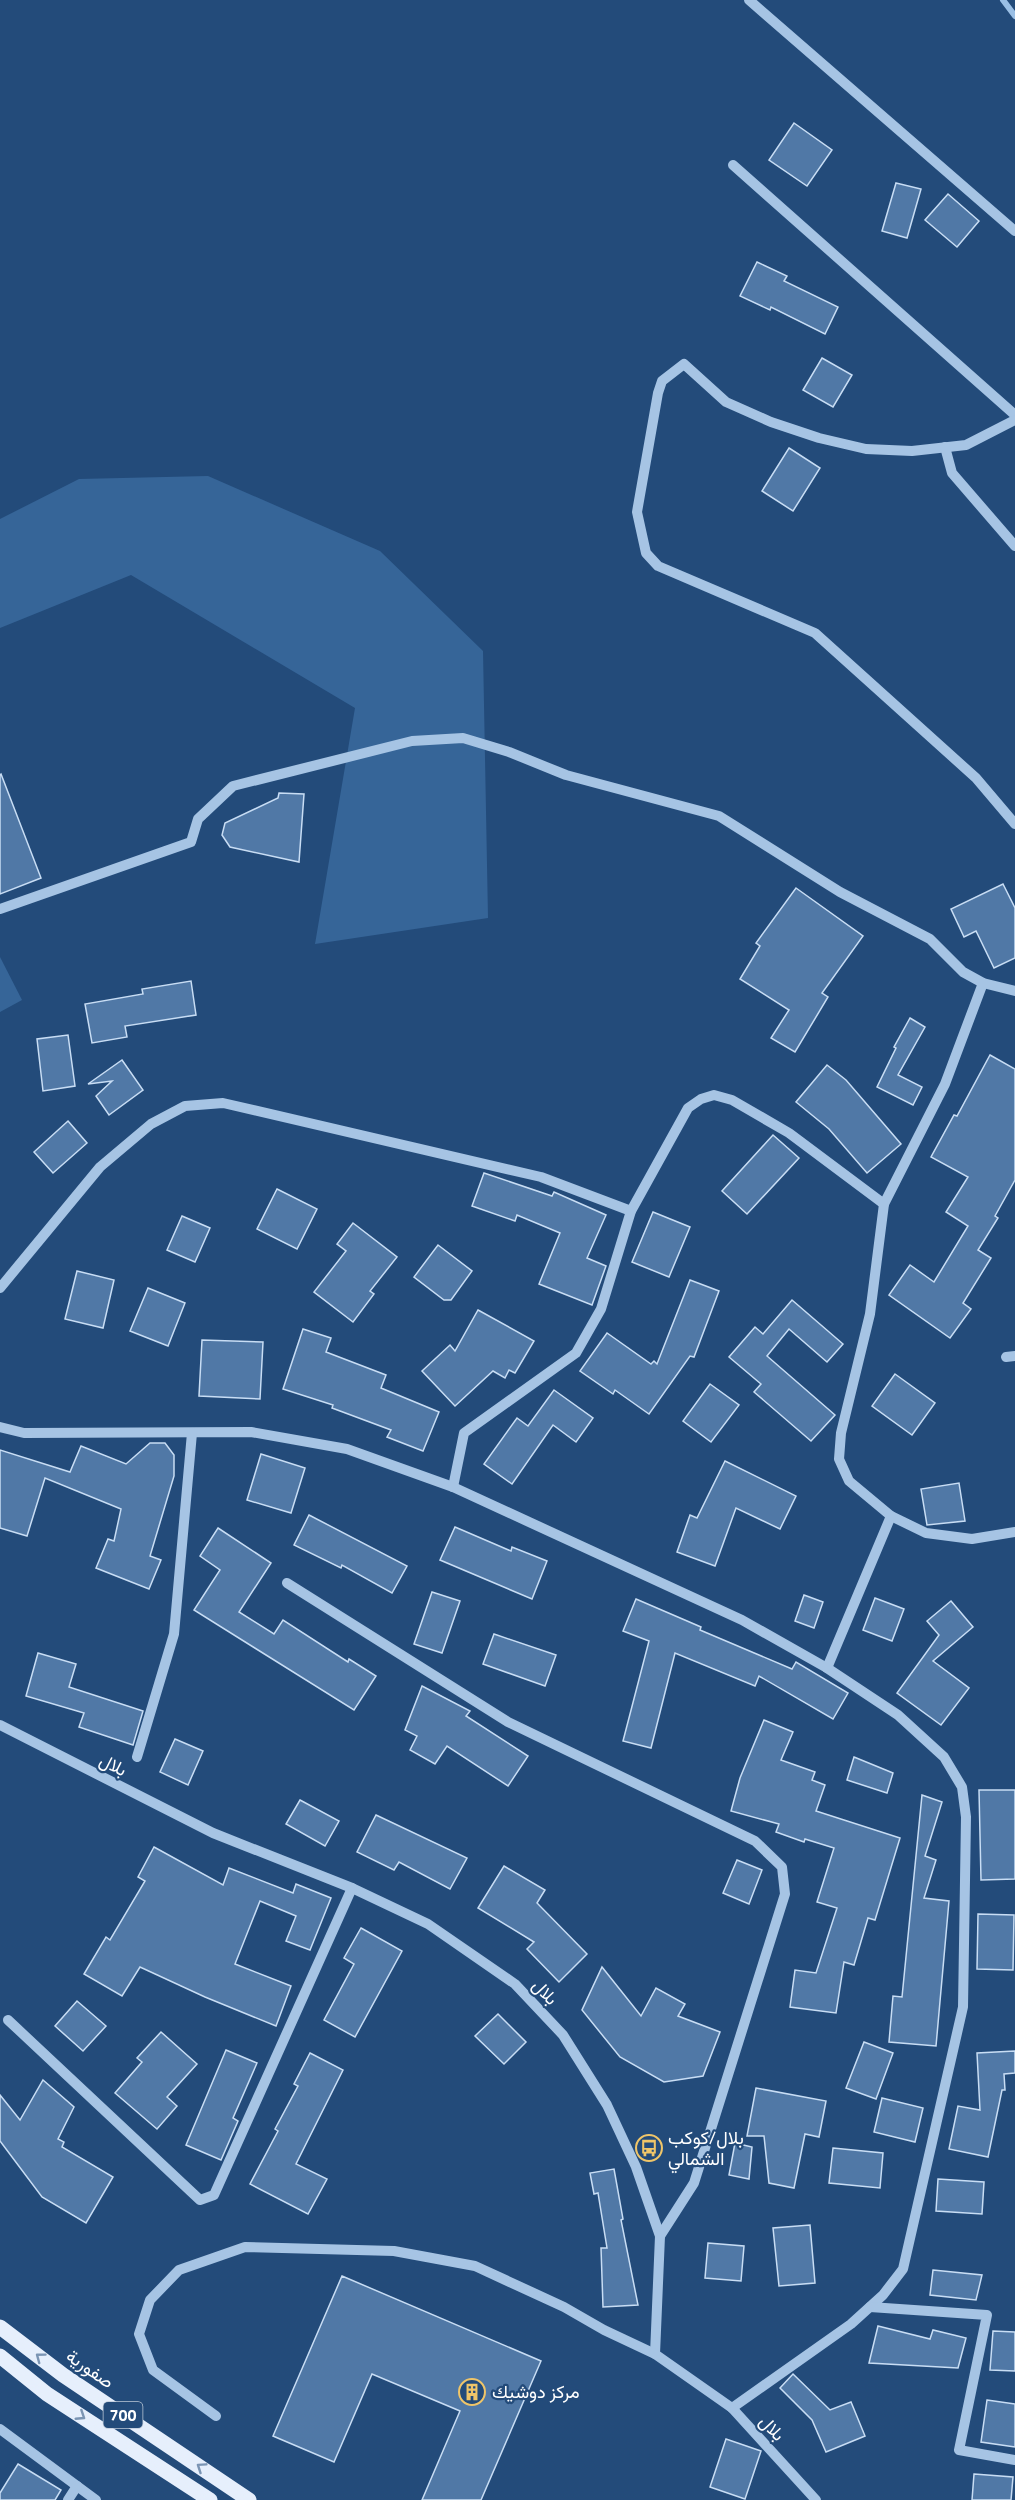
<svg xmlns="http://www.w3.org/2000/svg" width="1015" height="2500" font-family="'Titillium Web',Vazirmatn,sans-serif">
<rect width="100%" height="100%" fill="#234b7a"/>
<g fill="#366598">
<polygon points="208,476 380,551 483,651 488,918 315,944 355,708 131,575 0,628 0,519 79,479"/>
<polygon points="0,957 22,1000 0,1012"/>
</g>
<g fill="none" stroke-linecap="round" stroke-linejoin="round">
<polyline stroke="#9abfe5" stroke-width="6" points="1003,0 1015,16"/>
</g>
<g fill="#5078a6" stroke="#c8ddf4" stroke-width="1.5">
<polygon points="794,123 832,150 807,186 769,160"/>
<polygon points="896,183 921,189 907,238 882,231"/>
<polygon points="948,194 979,221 957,247 925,220"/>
<polygon points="757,262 787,276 784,281 838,307 825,334 771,307 770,310 740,296"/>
<polygon points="822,358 852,375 833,407 803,390"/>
<polygon points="789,448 820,468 793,511 762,491"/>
<polygon points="1,774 41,878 0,894 0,775"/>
<polygon points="279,793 304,794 299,862 230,847 222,835 225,823 278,798"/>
<polygon points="1003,884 1015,908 1015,958 994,968 976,931 964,937 951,909"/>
<polygon points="796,888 863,936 822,993 828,997 795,1052 771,1038 789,1010 740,979 760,946 756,943"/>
<polygon points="191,981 196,1015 125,1026 127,1037 92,1043 85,1004 143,994 142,989"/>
<polygon points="910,1018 925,1027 898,1075 922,1087 913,1105 877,1087 896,1048 894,1047"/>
<polygon points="68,1035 75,1086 43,1091 37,1039"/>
<polygon points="990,1055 1015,1069 1015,1180 995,1216 998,1218 978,1250 991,1258 963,1303 971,1309 950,1338 889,1295 910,1265 934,1282 968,1226 946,1212 968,1177 931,1157 954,1115 957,1116"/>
<polygon points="122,1060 143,1090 109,1115 96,1096 112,1081 88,1084"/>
<polygon points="827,1065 846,1080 901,1144 867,1173 829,1129 796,1102"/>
<polygon points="68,1121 87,1143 53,1173 34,1152"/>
<polygon points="773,1135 799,1158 747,1214 722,1191"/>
<polygon points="484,1173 552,1196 554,1192 606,1215 587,1258 606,1266 592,1305 539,1284 560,1233 517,1215 515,1221 472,1206"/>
<polygon points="277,1189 317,1209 297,1249 257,1229"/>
<polygon points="653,1212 690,1227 669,1277 632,1262"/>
<polygon points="182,1216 210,1228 195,1262 167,1250"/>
<polygon points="353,1223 397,1257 370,1291 374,1294 353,1322 314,1292 346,1251 337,1244"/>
<polygon points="438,1245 472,1271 451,1300 444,1300 414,1277"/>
<polygon points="77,1271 114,1280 103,1328 65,1319"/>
<polygon points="690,1280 719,1291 694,1357 690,1356 649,1414 615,1390 613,1394 580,1371 607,1333 651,1364 654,1361 657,1364"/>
<polygon points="148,1288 185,1303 168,1346 130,1331"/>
<polygon points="792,1300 843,1344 827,1362 789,1329 767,1356 835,1415 811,1441 754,1392 761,1384 729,1357 755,1327 763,1334"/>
<polygon points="478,1310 534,1341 515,1373 509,1370 505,1378 493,1371 455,1406 422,1371 450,1345 455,1351"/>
<polygon points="303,1329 331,1338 326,1352 386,1375 381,1388 439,1412 423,1451 387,1437 391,1430 332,1408 333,1405 283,1389"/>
<polygon points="202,1340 263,1342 260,1399 199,1396"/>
<polygon points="895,1374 935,1403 912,1435 872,1406"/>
<polygon points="710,1384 739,1405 711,1442 683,1421"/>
<polygon points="554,1390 593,1418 576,1442 553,1425 512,1484 484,1464 517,1418 528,1426"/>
<polygon points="150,1443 165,1443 174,1455 174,1476 150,1556 161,1560 149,1589 96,1568 108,1539 114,1541 121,1509 45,1478 27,1536 0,1528 0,1450 70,1472 81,1446 126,1464"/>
<polygon points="261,1454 305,1468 291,1513 247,1500"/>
<polygon points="725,1461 796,1496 780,1529 736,1508 715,1566 677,1552 690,1515 697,1518"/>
<polygon points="959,1483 965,1521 927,1525 921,1489"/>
<polygon points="309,1515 407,1566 392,1593 342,1565 341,1568 294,1545"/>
<polygon points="455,1527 511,1551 512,1547 547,1561 532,1599 440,1560"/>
<polygon points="218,1528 271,1563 239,1612 274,1634 283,1620 348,1662 349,1659 376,1676 354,1710 194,1610 220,1570 200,1556"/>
<polygon points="432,1592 460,1601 442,1653 414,1644"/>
<polygon points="804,1595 823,1602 814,1628 795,1621"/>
<polygon points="875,1598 904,1609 892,1641 863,1630"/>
<polygon points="636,1599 701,1627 700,1630 792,1669 796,1662 848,1693 833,1719 759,1676 755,1686 675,1653 651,1748 623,1741 649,1641 623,1631"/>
<polygon points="951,1601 973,1627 933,1661 969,1688 941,1725 897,1693 939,1635 927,1621"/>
<polygon points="494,1634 556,1655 545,1686 483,1664"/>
<polygon points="38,1653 76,1664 69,1687 143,1711 133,1745 79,1727 84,1713 26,1696"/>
<polygon points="422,1686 470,1711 466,1716 528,1756 508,1786 447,1746 435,1764 410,1750 417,1736 405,1730"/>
<polygon points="764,1720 793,1732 781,1760 815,1772 812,1780 825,1785 816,1811 900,1838 875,1920 868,1918 854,1965 844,1962 836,2013 790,2007 795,1970 816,1973 837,1908 817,1902 834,1848 805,1839 804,1842 776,1832 779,1824 731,1811 740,1778"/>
<polygon points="175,1739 203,1751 188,1785 160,1772"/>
<polygon points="854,1757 893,1773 887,1793 847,1780"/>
<polygon points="979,1790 1015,1790 1015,1879 981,1880"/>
<polygon points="922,1795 942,1802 925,1856 936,1860 924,1898 949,1901 936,2046 889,2042 893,1996 902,1997"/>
<polygon points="300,1800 339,1821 325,1846 286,1824"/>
<polygon points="376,1815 467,1858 450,1889 399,1862 394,1870 357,1852"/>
<polygon points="154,1847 223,1885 229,1868 293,1893 296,1884 331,1898 310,1950 286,1941 296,1916 260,1901 235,1964 291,1986 276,2026 205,1997 140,1967 122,1996 84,1974 106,1937 110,1940 145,1881 138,1877"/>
<polygon points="737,1860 762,1870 749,1904 723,1893"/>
<polygon points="504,1866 545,1890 537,1903 587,1954 559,1982 527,1949 534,1942 478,1908"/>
<polygon points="978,1914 1014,1915 1013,1970 977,1969"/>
<polygon points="361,1928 402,1951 355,2037 324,2020 354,1964 344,1958"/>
<polygon points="602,1967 641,2016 656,1988 685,2004 678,2016 720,2032 703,2076 664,2082 620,2057 582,2010"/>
<polygon points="77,2001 106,2026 83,2051 55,2026"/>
<polygon points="498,2014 526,2042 504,2064 475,2036"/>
<polygon points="161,2032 197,2064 167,2097 177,2106 157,2129 115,2093 142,2062 137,2058"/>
<polygon points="864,2042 893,2053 876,2099 846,2088"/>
<polygon points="226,2050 257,2063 233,2118 238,2121 221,2160 186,2145"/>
<polygon points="1015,2051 1015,2073 1004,2074 1005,2090 1002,2090 988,2157 949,2149 958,2106 980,2110 977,2053"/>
<polygon points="310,2053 343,2070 296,2164 327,2179 308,2214 250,2184 278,2131 275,2129 298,2086 294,2084"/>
<polygon points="43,2080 74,2107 58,2139 64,2142 62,2147 113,2177 86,2223 42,2197 0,2141 0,2095 20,2120"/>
<polygon points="756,2088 826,2101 819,2137 805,2134 794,2188 769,2183 764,2136 747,2136"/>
<polygon points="882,2098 923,2108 915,2142 874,2132"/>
<polygon points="735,2143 752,2147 749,2179 729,2175"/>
<polygon points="833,2148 883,2153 880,2188 829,2183"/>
<polygon points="614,2169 623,2219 621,2220 638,2305 603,2307 601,2248 607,2248 598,2193 594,2194 590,2173"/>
<polygon points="938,2179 984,2182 982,2214 936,2211"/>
<polygon points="810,2225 815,2283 779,2286 773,2228"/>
<polygon points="708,2243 744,2246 741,2281 705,2278"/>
<polygon points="933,2270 982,2275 976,2300 930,2295"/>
<polygon points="342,2276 541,2361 481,2500 422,2500 460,2411 372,2374 334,2462 273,2436"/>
<polygon points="878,2326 930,2339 933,2330 966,2338 958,2368 869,2363"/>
<polygon points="993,2331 1015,2332 1015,2371 990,2370"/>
<polygon points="793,2374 830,2410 851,2402 865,2436 826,2452 812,2420 780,2388"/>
<polygon points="987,2400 1015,2404 1015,2447 981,2442"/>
<polygon points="726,2439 761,2451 745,2499 710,2487"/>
<polygon points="18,2464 61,2490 55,2500 0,2500 0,2493"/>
<polygon points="974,2474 1013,2477 1011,2500 972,2500"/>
</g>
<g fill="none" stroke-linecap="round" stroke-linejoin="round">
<g stroke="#a6c4e4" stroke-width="10">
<polyline points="749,0 1015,231"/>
<polyline points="733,165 1015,415"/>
<polyline points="1015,420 966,445 912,451 866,449 819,438 771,422 726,402 684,364 662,381 658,393 637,512 646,553 658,566 815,633 976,778 1015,824"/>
<polyline points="945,447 952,473 1015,546"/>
<polyline points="0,909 191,842 198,819 233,786 412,741 463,738 509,752 566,775 719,816 840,892 930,939 963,972 983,983 1015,991"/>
<polyline points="0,1288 100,1167 151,1124 185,1106 223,1103 541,1177 631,1211"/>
<polyline points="1006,1357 1015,1356"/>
<polyline points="0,1427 24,1433 251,1432 347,1449 453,1487 742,1620 827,1668 898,1715 944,1757 962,1787 966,1817 963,2007 903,2269 883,2295 851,2324 732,2408"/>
<polyline points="453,1487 464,1433 576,1353 601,1309 631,1211 688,1108 701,1099 714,1095 732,1100 789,1133 884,1204"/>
<polyline points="891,1516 926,1533 972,1539 1015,1532"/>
<polyline points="287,1583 508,1722 755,1841 782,1867 785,1894 694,2183 660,2236"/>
<polyline points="827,1668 891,1516 849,1481 839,1459 841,1433 870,1314 884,1204 945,1084 983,983"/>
<polyline points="0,1725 213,1833 352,1888 428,1924 515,1984 563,2035 607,2105 636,2167 660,2236 655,2354 732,2408 816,2500"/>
<polyline points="137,1757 174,1634 192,1433"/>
<polyline points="8,2020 200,2200 214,2195 352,1888"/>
<polyline points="870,2307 987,2315 959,2450 1015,2460"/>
<polyline points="216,2416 153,2370 139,2334 150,2300 179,2270 245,2247 394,2251 475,2266 564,2307 604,2330 655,2354"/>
<polyline points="0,2429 96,2500"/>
<polyline points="68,2500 77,2486"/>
</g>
<g stroke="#e6effc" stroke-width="15">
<polyline points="0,2327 63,2375 249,2500"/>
<polyline points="0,2356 47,2394 210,2500"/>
</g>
</g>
<defs><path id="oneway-chevron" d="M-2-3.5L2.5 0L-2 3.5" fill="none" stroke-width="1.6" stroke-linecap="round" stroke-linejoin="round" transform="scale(1.5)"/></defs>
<g stroke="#7b95b4">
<use href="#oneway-chevron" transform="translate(40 2357) rotate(-143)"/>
<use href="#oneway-chevron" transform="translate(81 2416) rotate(33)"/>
<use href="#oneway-chevron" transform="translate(201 2467) rotate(-146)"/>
</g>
<defs>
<symbol id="bus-ring" viewBox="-11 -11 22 22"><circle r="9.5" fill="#234b7a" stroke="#efc569" stroke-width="1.5"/><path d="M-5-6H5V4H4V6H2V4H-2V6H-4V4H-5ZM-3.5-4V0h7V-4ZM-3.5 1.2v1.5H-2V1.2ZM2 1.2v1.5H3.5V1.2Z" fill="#efc569"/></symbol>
<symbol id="building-ring" viewBox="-11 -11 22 22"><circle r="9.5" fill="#234b7a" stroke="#efc569" stroke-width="1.5"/><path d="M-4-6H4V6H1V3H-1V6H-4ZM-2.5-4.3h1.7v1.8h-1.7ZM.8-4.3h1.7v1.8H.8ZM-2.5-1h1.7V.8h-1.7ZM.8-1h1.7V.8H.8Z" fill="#efc569"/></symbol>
</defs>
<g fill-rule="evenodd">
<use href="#bus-ring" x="634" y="2133" width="30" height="30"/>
<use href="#building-ring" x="457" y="2377" width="30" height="30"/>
</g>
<g text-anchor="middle" stroke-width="4.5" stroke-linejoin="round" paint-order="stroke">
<rect fill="#234b7a" stroke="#bdc9d7" stroke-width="1.5" x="103.5" y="2402" width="39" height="26" rx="4.5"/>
<g font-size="16" font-weight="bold" fill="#fff">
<text x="123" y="2421">700</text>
</g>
<g font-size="18" fill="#fff" stroke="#234b7a">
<text transform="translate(113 1765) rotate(27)" y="6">بلال</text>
<text transform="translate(545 1992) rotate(47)" y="6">بلال</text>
<text transform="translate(90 2369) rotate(35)" y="6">صفورية</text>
<text transform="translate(772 2428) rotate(47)" y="6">بلال</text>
</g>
<g font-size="18" fill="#fff" stroke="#234b7a" text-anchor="start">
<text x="668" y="2144">بلال/كوكب<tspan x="668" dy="21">الشمالي</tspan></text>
<text x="492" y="2398">مركز دوشيك</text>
</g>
</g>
</svg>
